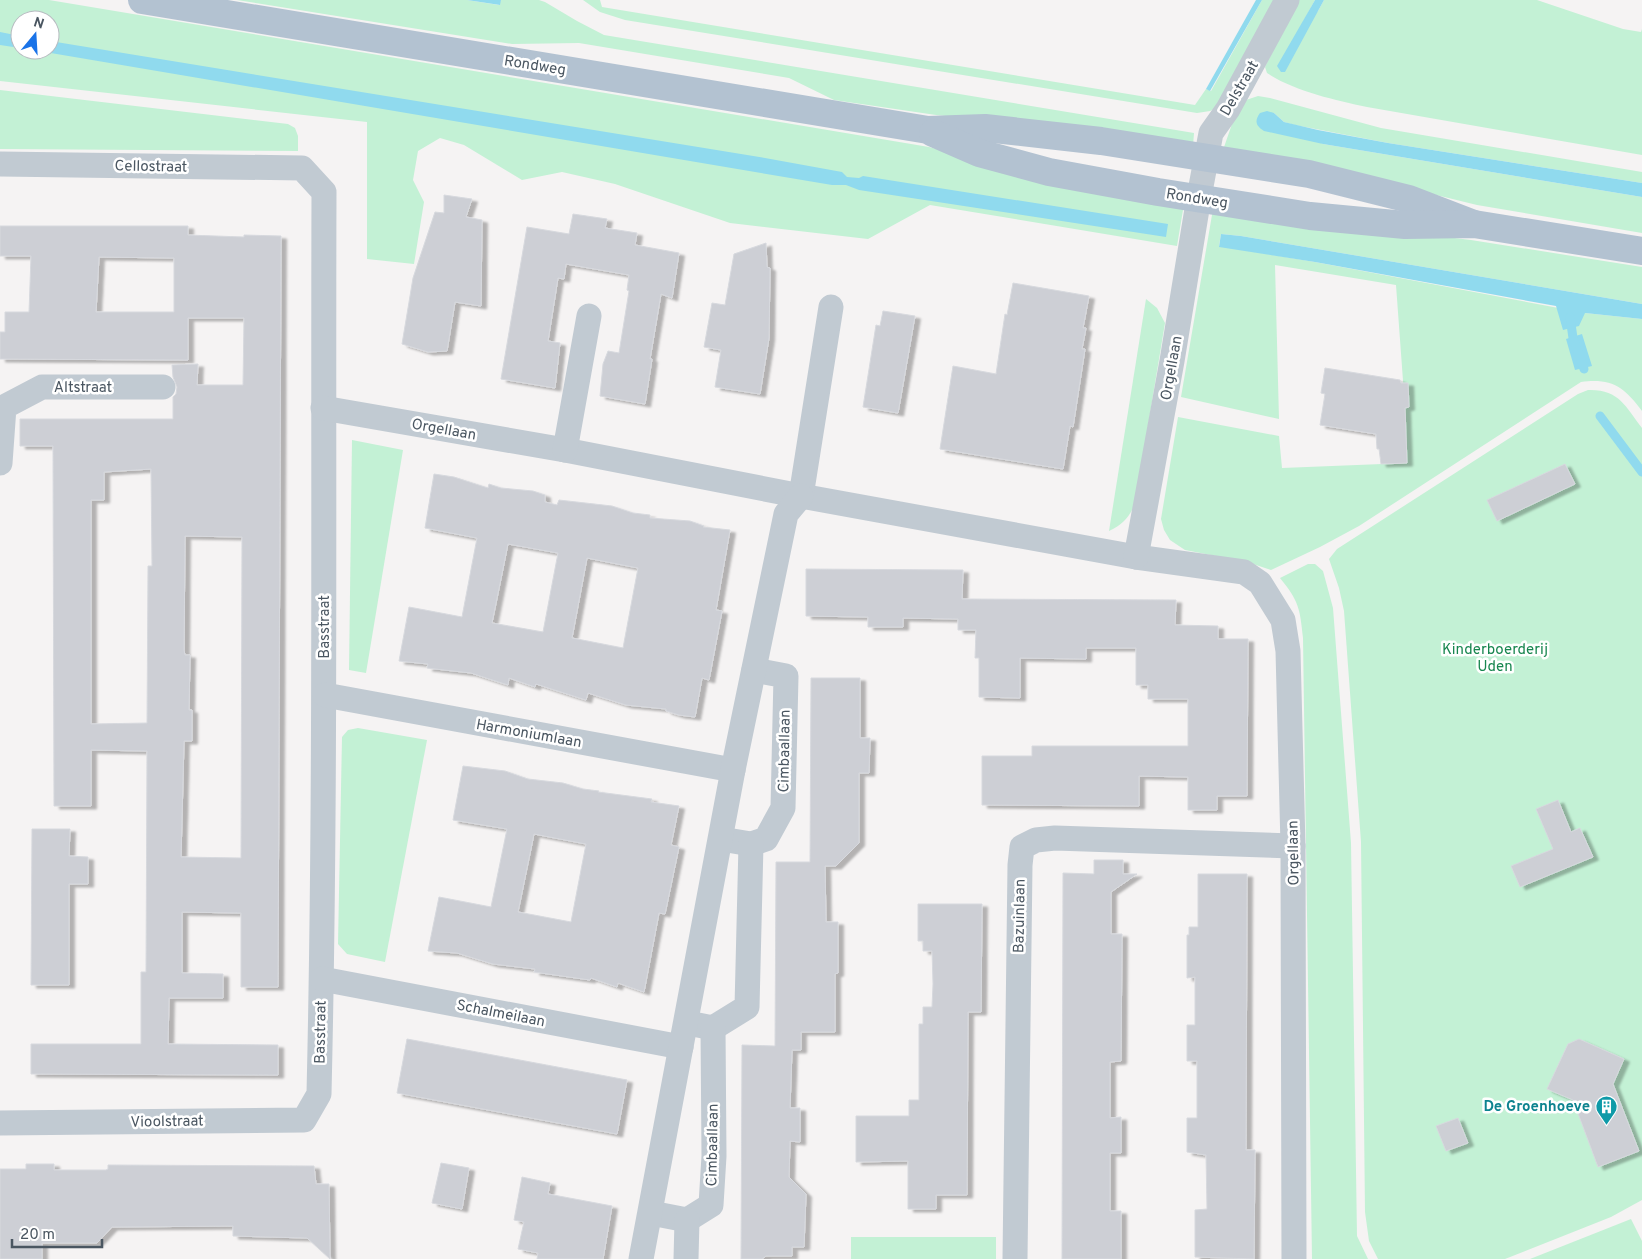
<svg xmlns="http://www.w3.org/2000/svg" width="1642" height="1259" font-family="Overpass,sans-serif">
<defs>
<filter id="shadow"><feDropShadow dx="5.5" dy="3" stdDeviation="1" flood-color="#0004"/></filter>
</defs>
<rect width="100%" height="100%" fill="#f5f3f3"/>
<g fill="#c3f1d5" fill-rule="evenodd">
<path d="M 0,0 L 49,0 L 929,147 L 1039,177 L 1184,204 L 1177,246 L 930,205 L 868,239 L 730,223 L 615,184 L 562,172 L 522,180 L 464,145 L 440,138 L 418,151 L 413,180 L 424,202 L 414,264 L 367,259 L 367,122 L 0,81 ZM 20,20 L 50,20 L 50,50 L 20,50 Z"/>
<polygon points="237,0 467,0 499,5 501,0 539,0 545,2 577,21 604,35 1194,133 1193,146 1097,131 936,115 834,100 789,78 579,43 512,44"/>
<polygon points="583,0 600,0 602,7 1195,105 1206,89 1211,91 1262,0 1278,0 1218,107 1210,111 1197,113 625,20 600,12"/>
<path d="M 1297,0 L 1315,0 L 1298,31 L 1318,11 L 1324,0 L 1537,0 L 1623,29 L 1641,32 L 1642,29 L 1642,155 L 1367,107 C 1335,100 1294,91 1267,73 L 1265,67 Z"/>
<polygon points="0,90 288,124 295,128 298,136 298,151 0,149"/>
<polygon points="1258,96 1270,98 1381,128 1642,172 1642,183 1388,143 1295,125 1284,122 1274,113 1260,113 1323,144 1642,197 1642,233 1477,205 1322,167 1223,150 1232,124 1246,100"/>
<path d="M 1213,209 L 1471,240 L 1642,267 L 1642,304 L 1241,236 L 1221,234 L 1219,246 L 1315,262 L 1585,313 L 1642,319 L 1642,411 C 1624,387 1612,378 1581,382 L 1359,526 L 1320,547 L 1271,570 L 1247,562 L 1185,550 L 1170,540 L 1164,530 L 1161,519 L 1178,417 L 1279,436 L 1282,468 L 1407,463 L 1405,408 L 1396,285 L 1275,265 L 1279,419 L 1181,397 Z"/>
<path d="M 1146,299 L 1157,308 L 1165,323 L 1135,504 C 1128,519 1123,524 1109,531 Z"/>
<path d="M 1588,390 C 1619,389 1625,406 1642,428 L 1642,1200 L 1611,1217 L 1505,1259 L 1378,1259 L 1369,1241 L 1365,1212 L 1361,842 L 1344,611 L 1339,588 L 1329,559 L 1337,549 L 1578,394 Z"/>
<polygon points="352,440 403,450 366,673 349,670"/>
<path d="M 1308,564 L 1315,564 L 1323,571 L 1333,608 L 1351,843 L 1357,1236 L 1368,1259 L 1312,1259 L 1303,638 C 1300,609 1299,601 1280,578 Z"/>
<polygon points="358,728 427,740 385,962 347,954 338,944 342,737 348,730"/>
<polygon points="1631,1219 1642,1241 1642,1259 1530,1259"/>
<rect x="851" y="1237" width="145" height="22"/>
</g>
<g fill="#90daee">
<polygon points="467,0 501,0 500,5"/>
<polygon points="1256,0 1262,0 1210,91 1206,89"/>
<polygon points="1315,0 1324,0 1285,72 1281,72 1277,66"/>
<polygon points="0,32 20,36 20,48 0,45"/>
<polygon points="50,41 765,158 842,172 847,177 859,178 863,176 1168,224 1166,237 859,190 846,185 832,185 33,50 50,50"/>
<path d="M 1267,111 L 1274,113 L 1284,122 L 1318,130 L 1388,143 L 1642,183 L 1642,197 L 1323,144 L 1264,131 C 1256,126 1254,121 1260,113 Z"/>
<polygon points="1221,234 1241,236 1642,304 1642,319 1585,313 1579,326 1563,330 1556,306 1315,262 1219,247"/>
<polygon points="1582,334 1592,366 1575,370 1566,339"/>
</g>
<g fill="none" stroke-linecap="round" stroke-linejoin="round">
<g stroke="#90daee" stroke-width="9">
<polyline points="1570,317 1573,338 1584,369"/>
<polyline points="1600,416 1642,472"/>
</g>
</g>
<g fill="#cdcfd5" stroke="#d7d9de" fill-rule="evenodd" filter="url(#shadow)">
<polygon points="444,195 472,199 466,217 482,220 481,306 455,302 447,351 428,352 402,344 413,278 435,212 444,213"/>
<polygon points="573,214 607,219 605,228 637,233 635,245 679,253 672,298 661,294 650,359 652,359 645,404 600,396 603,364 608,351 619,353 629,291 627,290 629,275 566,264 564,279 558,278 548,341 560,343 555,388 501,379 527,227 569,234"/>
<path d="M 0,226 L 188,226 L 188,235 L 244,237 L 244,235 L 281,236 L 278,987 L 241,987 L 241,913 L 182,912 L 182,973 L 223,974 L 223,998 L 169,998 L 168,1044 L 278,1045 L 278,1075 L 31,1074 L 31,1044 L 141,1044 L 141,972 L 146,972 L 147,751 L 91,750 L 91,806 L 54,806 L 53,446 L 20,446 L 20,419 L 173,419 L 173,397 L 176,394 L 177,387 L 173,377 L 172,365 L 198,364 L 197,385 L 243,385 L 244,318 L 188,318 L 188,360 L 0,359 L 0,332 L 5,332 L 5,312 L 29,312 L 31,256 L 0,256 ZM 99,257 L 174,258 L 174,312 L 96,312 ZM 151,469 L 152,566 L 148,566 L 147,723 L 91,724 L 91,500 L 104,500 L 104,472 ZM 185,536 L 242,537 L 241,858 L 181,857 L 184,741 L 192,741 L 192,710 L 189,710 L 190,655 L 185,655 L 184,650 Z"/>
<polygon points="766,243 767,267 770,268 769,338 760,394 715,387 721,350 704,347 712,303 725,305 734,254"/>
<polygon points="1013,283 1089,296 1083,328 1086,328 1082,349 1085,349 1073,427 1070,426 1063,469 940,449 953,366 996,374 1005,314 1007,315"/>
<polygon points="883,311 915,316 898,413 863,407 876,325 880,326"/>
<polygon points="1325,368 1400,380 1401,383 1408,383 1409,407 1405,408 1407,463 1381,464 1379,449 1377,449 1376,434 1320,425 1325,394 1321,393"/>
<polygon points="1565,464 1575,484 1497,521 1487,500"/>
<path d="M 434,474 L 454,477 L 488,488 L 489,484 L 501,488 L 533,491 L 545,495 L 545,502 L 557,505 L 559,500 L 612,506 L 633,513 L 650,515 L 650,518 L 690,521 L 704,526 L 703,527 L 730,530 L 716,610 L 722,611 L 709,680 L 702,678 L 695,717 L 679,715 L 666,711 L 666,709 L 626,705 L 588,693 L 586,700 L 536,684 L 535,687 L 509,678 L 508,685 L 471,673 L 427,668 L 428,664 L 399,661 L 409,607 L 462,617 L 477,538 L 425,528 ZM 508,544 L 558,553 L 543,632 L 492,623 ZM 587,558 L 638,568 L 623,648 L 572,638 Z"/>
<polygon points="806,569 963,570 962,599 1176,600 1175,625 1218,626 1218,639 1248,639 1247,796 1217,796 1217,810 1188,810 1188,777 1139,776 1139,806 982,805 982,756 1032,756 1032,746 1188,746 1188,699 1148,699 1148,685 1136,685 1136,648 1086,648 1086,659 1020,658 1020,698 979,697 979,658 975,658 976,630 958,630 958,619 903,618 903,627 868,627 868,617 806,616"/>
<polygon points="811,678 860,678 860,738 870,738 869,773 859,773 859,843 836,866 825,866 826,922 838,922 838,973 835,974 835,1032 801,1032 801,1050 792,1050 790,1108 800,1108 800,1142 790,1141 789,1177 806,1194 804,1247 792,1247 792,1256 766,1256 762,1259 741,1259 742,1045 775,1046 776,862 810,862"/>
<path d="M 463,766 L 505,771 L 528,779 L 563,783 L 583,789 L 599,791 L 598,792 L 652,799 L 651,802 L 679,806 L 671,845 L 679,847 L 665,914 L 659,913 L 644,992 L 618,983 L 617,987 L 591,978 L 590,980 L 534,972 L 535,969 L 493,964 L 457,953 L 428,951 L 439,897 L 491,907 L 507,829 L 453,820 ZM 534,834 L 586,844 L 571,922 L 518,912 Z"/>
<polygon points="1558,800 1571,832 1580,828 1593,857 1520,887 1511,866 1553,849 1536,809"/>
<polygon points="32,829 70,829 69,856 88,857 88,884 69,884 69,985 31,985"/>
<polygon points="1094,860 1123,860 1123,874 1137,874 1111,892 1111,934 1122,934 1121,1061 1110,1062 1110,1118 1121,1117 1121,1153 1110,1153 1110,1211 1121,1211 1121,1259 1062,1259 1063,873 1094,874"/>
<polygon points="1198,874 1247,874 1246,1150 1255,1150 1254,1259 1195,1257 1195,1210 1207,1209 1206,1155 1187,1152 1187,1118 1197,1118 1197,1061 1187,1061 1187,1025 1195,1025 1195,977 1187,978 1187,935 1189,935 1189,927 1198,927"/>
<polygon points="918,904 982,904 981,1012 968,1012 967,1195 936,1195 936,1209 908,1209 908,1161 856,1162 856,1116 909,1116 909,1100 919,1100 919,1024 923,1024 923,1007 932,1007 933,984 932,951 923,951 923,941 918,941"/>
<polygon points="407,1039 627,1080 617,1134 397,1093"/>
<polygon points="1579,1039 1624,1059 1613,1084 1639,1151 1598,1167 1573,1100 1547,1089 1568,1044"/>
<polygon points="1458,1118 1468,1143 1446,1151 1436,1126"/>
<polygon points="441,1163 469,1168 462,1209 432,1203"/>
<polygon points="26,1164 54,1164 54,1170 106,1170 108,1169 108,1165 314,1166 316,1184 329,1184 330,1259 307,1238 233,1236 233,1226 112,1227 97,1243 42,1243 42,1259 0,1259 0,1169 26,1169"/>
<polygon points="522,1177 550,1183 548,1194 612,1206 603,1259 537,1259 538,1253 518,1249 524,1222 514,1220"/>
</g>
<g fill="none" stroke-linecap="round" stroke-linejoin="round">
<g stroke="#c1cad2" stroke-width="25">
<path d="M 0,164 L 302,168 L 324,192 C 323,493 326,793 319,1094 L 304,1120 L 0,1123"/>
<polyline points="323,408 565,450 801,496 1136,557 1244,572 1260,583 1283,620 1288,651 1293,846 1294,1259"/>
<polyline points="565,450 589,316"/>
<polyline points="0,463 4,407 42,387 163,387"/>
<polyline points="801,496 831,307"/>
<polyline points="1136,557 1172,361 1199,197 1211,133 1228,109 1287,0"/>
<polyline points="325,695 733,770"/>
<polyline points="721,839 751,844 766,839 783,808 786,676 754,670"/>
<polyline points="322,979 681,1047"/>
<polyline points="698,1025 713,1028 747,1007 751,844"/>
<polyline points="651,1213 687,1220 711,1205 714,1156 713,1028"/>
<polyline points="641,1259 733,770 786,514 801,496"/>
<polyline points="686,1259 687,1220"/>
<polyline points="1015,1259 1020,865 1022,847 1036,840 1055,838 1293,846"/>
</g>
<g stroke="#b3c2d1" stroke-width="28">
<polyline points="142,0 928,130 985,128 1101,141 1309,174 1409,199 1474,224"/>
<polyline points="933,133 979,153 1049,172 1158,192 1310,216 1405,225 1474,224 1642,251"/>
</g>
</g>
<defs>
<symbol id="building-pin" viewBox="-11 -11 22 30"><path d="M0 17L-7.5 6A9.5 9.5 0 1 1 7.5 6Z" fill="#0f9aa8" stroke="#fff"/><path d="M-4-6H4V6H1V3H-1V6H-4ZM-2.5-4.3h1.7v1.8h-1.7ZM.8-4.3h1.7v1.8H.8ZM-2.5-1h1.7V.8h-1.7ZM.8-1h1.7V.8H.8Z" fill="#fff"/></symbol>
</defs>
<g fill-rule="evenodd">
<use href="#building-pin" x="1594" y="1094" width="25" height="34"/>
</g>
<g text-anchor="middle" stroke-width="5" stroke-linejoin="round" paint-order="stroke">
<g font-size="15" fill="#4a5661" stroke="#fff">
<text transform="translate(535 65) rotate(9)" y="5">Rondweg</text>
<text transform="translate(1239 88) rotate(-60)" y="5">Delstraat</text>
<text transform="translate(151 166) rotate(1)" y="5">Cellostraat</text>
<text transform="translate(1197 198) rotate(9)" y="5">Rondweg</text>
<text transform="translate(1171 368) rotate(-80)" y="5">Orgellaan</text>
<text x="83" y="392">Altstraat</text>
<text transform="translate(444 429) rotate(10)" y="5">Orgellaan</text>
<text transform="translate(324 627) rotate(-90)" y="5">Basstraat</text>
<text transform="translate(529 733) rotate(10)" y="5">Harmoniumlaan</text>
<text transform="translate(784 751) rotate(-89)" y="5">Cimbaallaan</text>
<text transform="translate(1293 853) rotate(-91)" y="5">Orgellaan</text>
<text transform="translate(1019 916) rotate(-89)" y="5">Bazuinlaan</text>
<text transform="translate(501 1013) rotate(11)" y="5">Schalmeilaan</text>
<text transform="translate(320 1032) rotate(-89)" y="5">Basstraat</text>
<text transform="translate(167 1121) rotate(-1)" y="5">Vioolstraat</text>
<text transform="translate(712 1145) rotate(-89)" y="5">Cimbaallaan</text>
</g>
<g font-size="15" fill="#17864f" stroke="#fff">
<text x="1495" y="654">Kinderboerderij<tspan x="1495" dy="17">Uden</tspan></text>
</g>
<g font-size="15" font-weight="bold" fill="#0d838f" stroke="#fff" text-anchor="end">
<text x="1590" y="1111">De Groenhoeve</text>
</g>
</g>
<g transform="translate(35 35) rotate(18)"><circle r="24" fill="#ffffff" stroke="#b7bbc0"/>
<path d="M0-4L9 19L0 12L-9 19Z" fill="#1a73e8"/>
<text y="-8" font-size="14" font-weight="bold" text-anchor="middle" fill="#4a5661">N</text>
</g>
<path d="M12 1239v8h90v-8" fill="none" stroke="#4a5661" stroke-width="2.5"/>
<text x="20" y="1239" font-size="15" fill="#4a5661" stroke="#ffffff" stroke-width="4" paint-order="stroke">20 m</text>
</svg>
